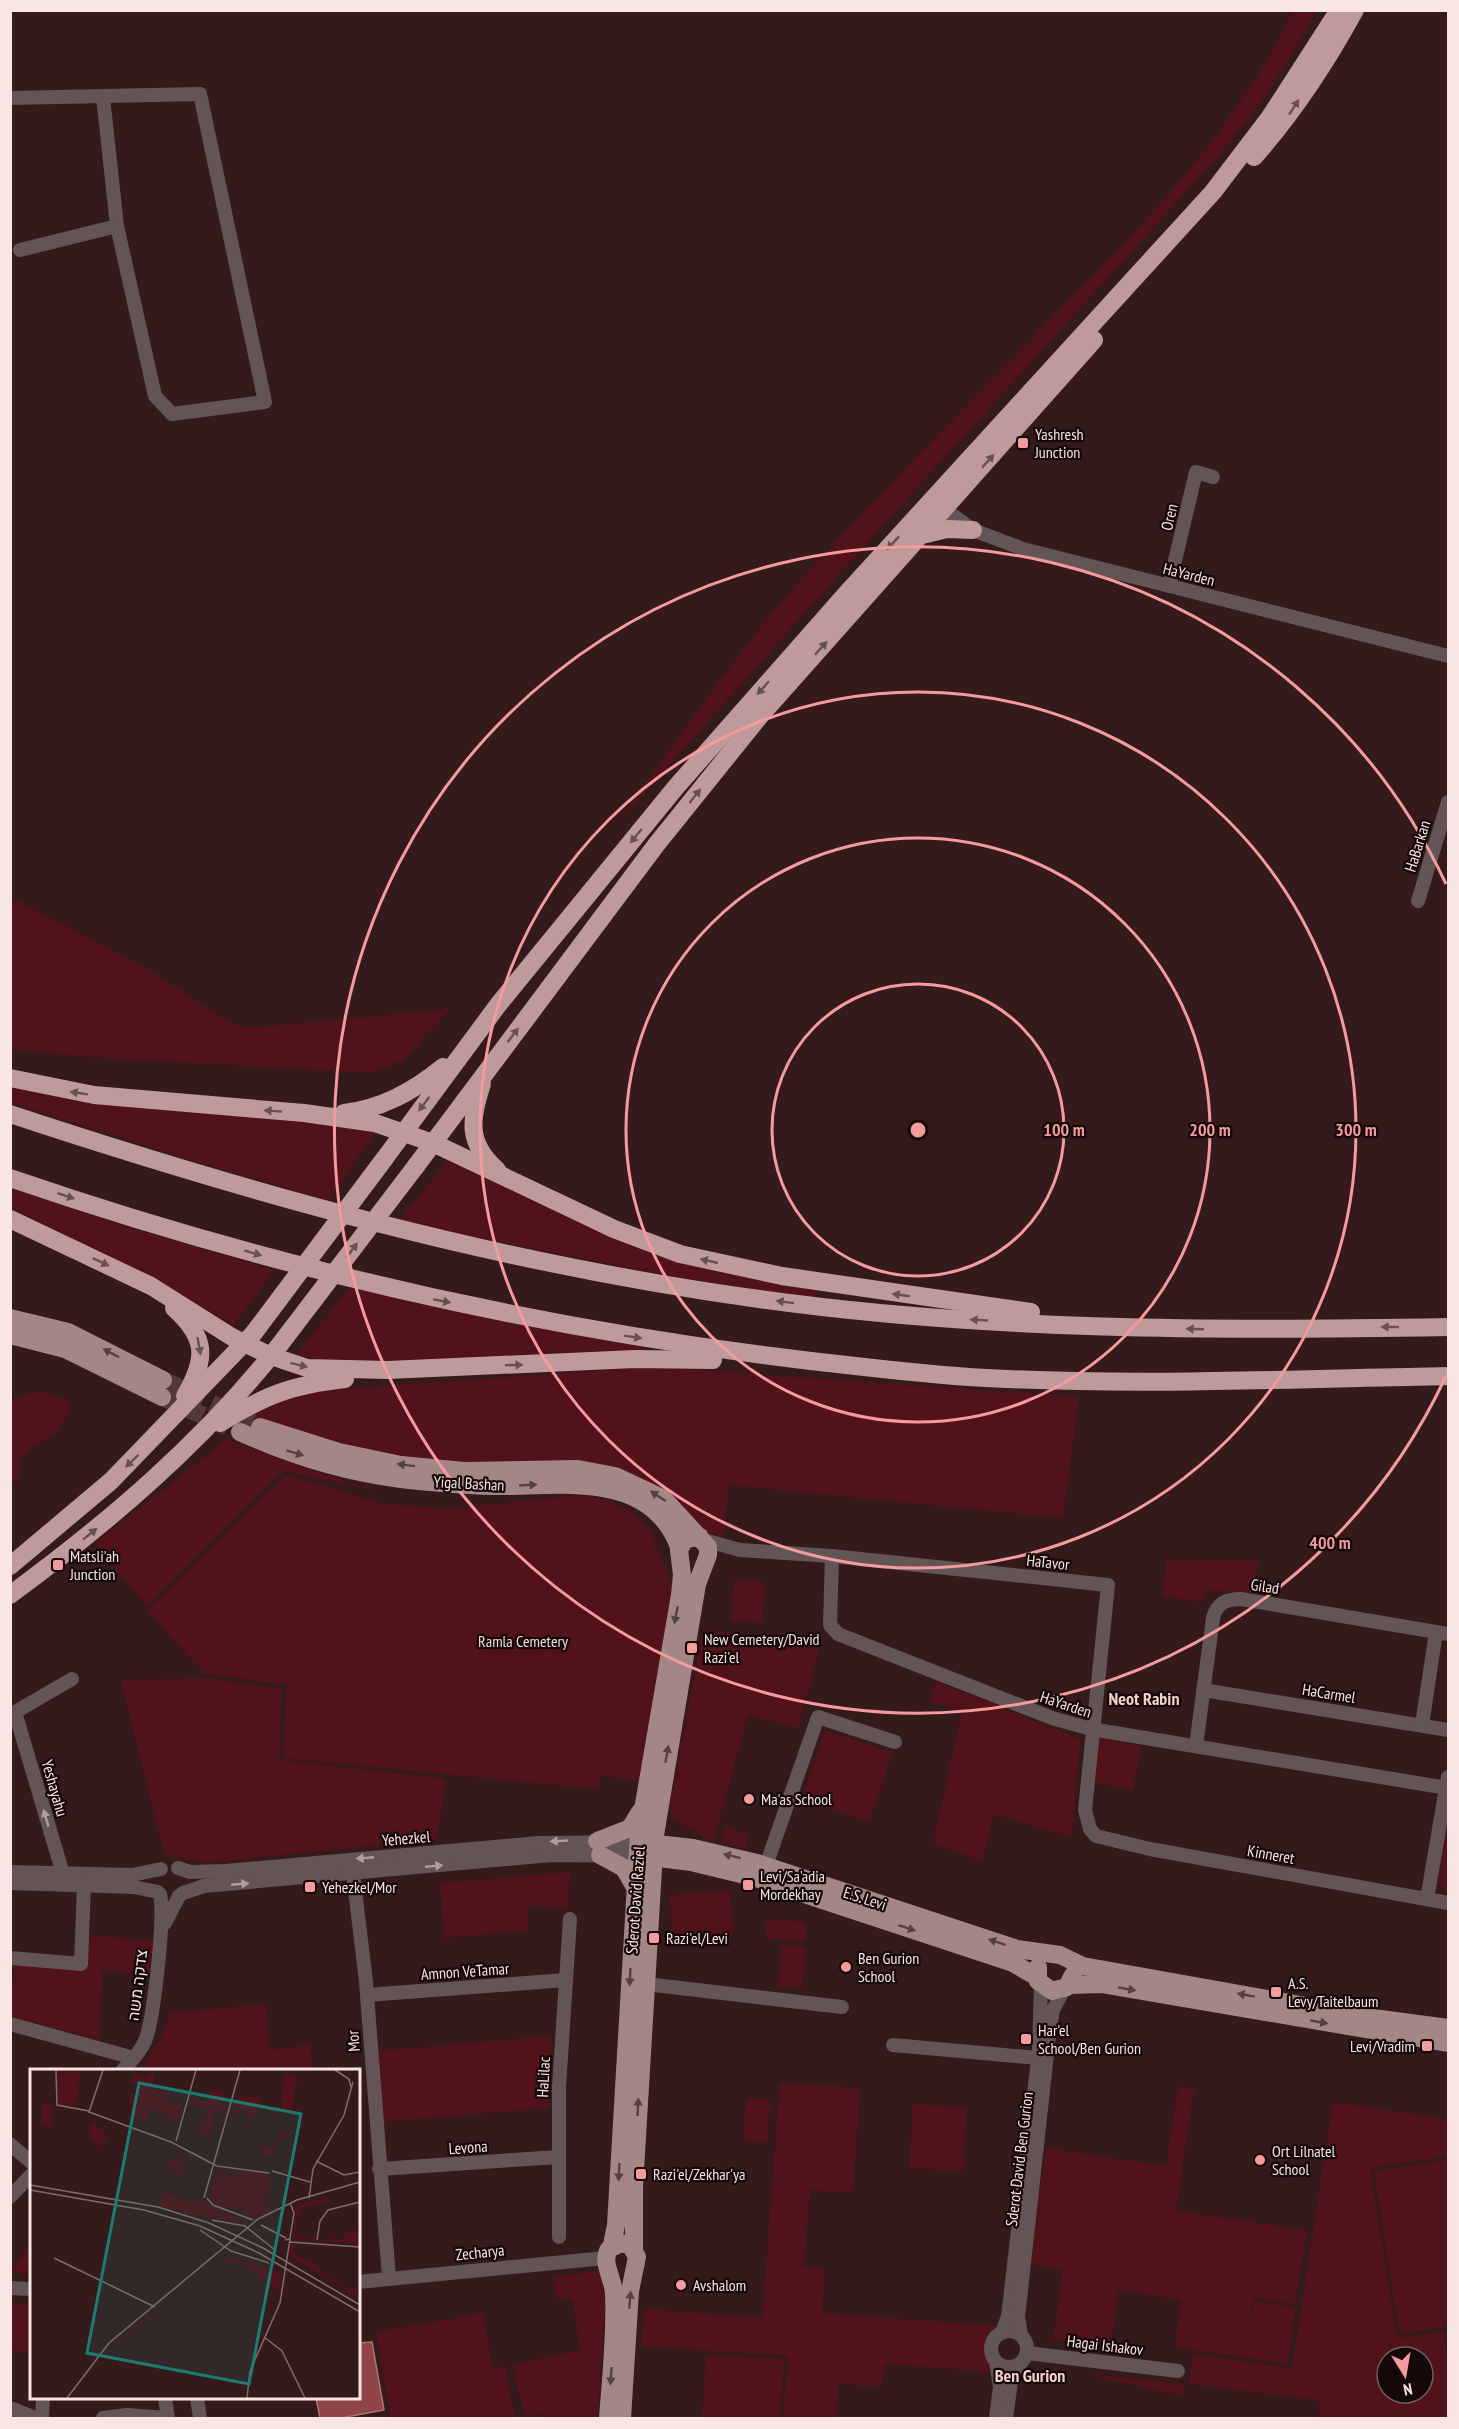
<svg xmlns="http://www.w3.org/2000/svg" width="1459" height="2429" font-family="'PT Sans Narrow',Heebo,sans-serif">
<rect width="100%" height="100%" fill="#351a1b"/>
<g fill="#51121a" fill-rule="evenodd">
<path d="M 1293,11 L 1317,11 L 1267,94 L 1224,150 L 847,565 L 614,828 C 682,735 746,636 826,552 C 903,470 982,390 1061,309 C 1150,217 1237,128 1293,11 Z"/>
<polygon points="10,897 145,967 227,1021 248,1028 450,1009 403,1060 372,1073 90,1057 11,1049"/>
<polygon points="10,1084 314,1121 376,1132 328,1200 197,1162 11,1102"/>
<polygon points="449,1159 644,1250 817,1288 814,1299 670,1276 398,1222"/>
<polygon points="10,1188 117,1224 274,1270 234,1325 11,1208"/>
<polygon points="349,1288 641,1344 647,1354 337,1363 296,1355"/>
<polygon points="653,1367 1079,1397 1063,1518 729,1485 723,1537 694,1526 667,1498 494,1468 392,1458 264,1422 248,1414 292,1397 323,1390"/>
<polygon points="32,1392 43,1392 70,1402 71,1410 56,1432 28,1450 21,1458 18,1477 11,1488 11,1401"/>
<polygon points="227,1439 311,1470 387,1493 283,1471 147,1607 96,1543"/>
<polygon points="286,1475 380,1503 446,1509 580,1495 607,1500 631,1512 651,1531 674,1591 640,1780 600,1776 598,1789 283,1758 287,1685 204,1673 147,1611"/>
<polygon points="1167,1560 1258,1561 1255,1593 1204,1590 1202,1602 1162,1596"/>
<polygon points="734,1580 765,1582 762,1623 731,1620"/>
<polygon points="703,1630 821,1641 798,1728 748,1715 713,1842 672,1818 670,1806"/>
<polygon points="203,1678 281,1689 279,1760 446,1779 437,1839 203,1863 165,1855 121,1680"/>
<polygon points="936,1681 1080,1739 1072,1837 993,1814 983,1861 933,1844 962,1711 930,1701"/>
<polygon points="825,1730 893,1753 869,1822 801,1800"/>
<polygon points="1097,1738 1141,1746 1133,1791 1095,1782"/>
<polygon points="1448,1817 1448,1892 1439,1885 1438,1874"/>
<polygon points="725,1827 749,1834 745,1849 721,1842"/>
<polygon points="570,1872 568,1907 529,1906 527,1930 444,1938 440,1883"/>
<polygon points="730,1891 733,1936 672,1940 670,1895"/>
<polygon points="767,1919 807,1922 805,1941 765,1938"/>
<polygon points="86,1935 153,1941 148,1976 103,1969 99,2039 11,2017 11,1988 15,1963 85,1969"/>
<polygon points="781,1945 806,1947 802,1988 778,1986"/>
<polygon points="266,2004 269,2050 310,2045 313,2070 145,2070 144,2066 161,2039 171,2013"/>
<polygon points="552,2036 549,2108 382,2122 377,2051"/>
<polygon points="780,2083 860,2088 853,2193 810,2190 804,2267 825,2269 822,2313 998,2326 987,2344 994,2372 884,2364 882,2387 839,2384 836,2418 783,2418 788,2356 641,2346 644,2309 762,2318"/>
<polygon points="1178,2086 1194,2088 1176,2211 1307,2230 1295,2304 1253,2298 1244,2353 1254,2301 1296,2308 1287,2364 1174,2347 1181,2300 1119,2290 1110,2348 1053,2339 1063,2270 1028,2264 1046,2148 1166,2166"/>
<polygon points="746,2098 770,2099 768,2143 743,2141"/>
<path d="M 1333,2102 L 1448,2119 L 1448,2156 L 1370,2168 L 1397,2338 L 1444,2332 L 1448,2369 L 1448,2418 L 1321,2418 L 1318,2400 L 1190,2384 L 1192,2354 L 1292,2368 ZM 1387,2357 L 1423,2357 L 1423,2393 L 1387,2393 Z"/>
<polygon points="913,2104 967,2108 963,2171 909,2168"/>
<polygon points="1448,2160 1448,2326 1399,2334 1374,2171"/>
<polygon points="31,2246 31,2275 11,2272 11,2268"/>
<polygon points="598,2271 604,2280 606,2294 597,2418 544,2418 543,2414 524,2416 513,2365 580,2350 572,2299 558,2300 553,2277"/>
<polygon points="11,2303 31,2305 31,2353 11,2350"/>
<polygon points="483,2313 493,2368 505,2366 515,2418 391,2418 376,2332"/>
<polygon points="706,2355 784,2359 780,2418 702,2418"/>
<polygon points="1085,2374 1184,2384 1183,2396"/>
</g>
<polygon fill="#904448" stroke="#af7477" stroke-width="1.5" points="372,2342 384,2410 341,2418 320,2418 316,2398 358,2398 359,2343"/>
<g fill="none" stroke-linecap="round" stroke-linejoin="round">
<g stroke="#523839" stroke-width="18" stroke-dasharray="18 9" stroke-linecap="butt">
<polyline points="163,1380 260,1427"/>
<polyline points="162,1397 240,1432"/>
</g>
<g stroke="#635555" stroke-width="14">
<polyline points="10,98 200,94 265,402 172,414 155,396 117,226 103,97"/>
<polyline points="20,250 117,226"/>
<polyline points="936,503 973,530 1023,549 1448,656"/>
<polyline points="1169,586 1196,472 1213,477"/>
<polyline points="1418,901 1448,802"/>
<polyline points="704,1540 740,1550 832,1556 1108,1585 1085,1810 1090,1829 1096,1836 1150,1849 1448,1903"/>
<polyline points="832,1556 830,1625 838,1634 1052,1718 1091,1729 1447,1788"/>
<polyline points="1203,1690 1448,1730"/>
<polyline points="15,1712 63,1874"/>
<polyline points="10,1715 72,1679"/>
<polyline points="1422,1725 1436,1632"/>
<path d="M 1196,1746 L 1213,1618 C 1217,1603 1226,1599 1241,1599 L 1448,1634"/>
<polyline points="178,1868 190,1872 225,1871 538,1843 639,1842"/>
<polyline points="10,1872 132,1875 161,1869"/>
<polyline points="353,1873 366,1982 389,2278"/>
<polyline points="763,1874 818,1717 895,1742"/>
<polyline points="10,1883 134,1887 158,1892"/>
<polyline points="183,1893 204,1886 552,1855 638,1856"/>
<polyline points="1427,1899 1448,1777"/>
<polyline points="165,1923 179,1896"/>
<polyline points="10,1958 81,1964 84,1885"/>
<polyline points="646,1984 842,2007"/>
<polyline points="367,1995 566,1980"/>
<polyline points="10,2024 134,2058"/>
<polyline points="893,2045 1038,2058"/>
<path d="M 123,2070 C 131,2061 140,2053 145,2041 C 154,2019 165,1918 160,1894"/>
<polyline points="10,2144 32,2163"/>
<polyline points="379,2169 558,2157"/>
<polyline points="10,2197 32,2174"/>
<polyline points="559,2237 559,2087 570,1919"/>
<polyline points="358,2282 605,2258"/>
<polyline points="10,2288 32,2289"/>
<circle cx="1009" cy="2349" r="18"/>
<polyline points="1002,2333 1008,2316 1039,2051 1041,1985"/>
<polyline points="1021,2335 1018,2317 1050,2027 1053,2010 1064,1989"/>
<polyline points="1027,2353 1178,2371"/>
<polyline points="996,2362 1000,2387 996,2418"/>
<polyline points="165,2398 168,2418"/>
<polyline points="197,2398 200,2418"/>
<polyline points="10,2408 36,2418"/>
<polyline points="42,2418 43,2398"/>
<polyline points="103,2418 127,2415 168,2418"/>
<polyline points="1006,2418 1011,2382 1019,2365"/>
</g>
<g stroke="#a48686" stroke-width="18">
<polyline points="10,1318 68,1332 163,1380"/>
<polyline points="10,1335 65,1349 162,1397"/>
<polyline points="260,1427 339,1452 401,1465 464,1471 578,1469 615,1476 664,1499 708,1547 708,1555 697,1584 655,1835 634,2187 634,2249"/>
<path d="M 240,1432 C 290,1455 346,1472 401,1479 C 436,1483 470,1486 505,1486 C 568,1485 652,1473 679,1547"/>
<polyline points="597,1841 630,1828 640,1812"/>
<polyline points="639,1842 693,1848 757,1863 1017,1949 1060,1955 1083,1966 1373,2018 1448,2028"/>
<polyline points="600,1855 624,1868 636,1889"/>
<polyline points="643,1856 691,1862 753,1877 1013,1963 1037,1977"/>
<polyline points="1038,1967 1038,1981 1052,1991 1067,1987 1073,1975"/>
<polyline points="1069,1985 1101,1984 1448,2043"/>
<polyline points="612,2245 616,2225 639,1833 680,1595 682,1575 679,1550 685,1539 700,1537"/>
<path d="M 608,2418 C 611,2377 616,2334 614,2293 C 613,2278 601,2262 609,2249 L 621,2243 L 631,2246 L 637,2257 L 630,2291 L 622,2418"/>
</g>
<g stroke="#be9a9a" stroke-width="18">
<path d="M 1254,157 C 1294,112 1326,63 1355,10"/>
<polyline points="922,535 947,529 973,530"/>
<polyline points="10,1078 94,1095 304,1113 375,1123 433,1143 614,1229 680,1254 782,1276 1031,1312"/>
<path d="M 482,1084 C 470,1120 467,1143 497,1170"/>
<path d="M 344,1113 C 382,1109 414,1091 443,1067"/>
<path d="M 10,1114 C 255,1195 503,1264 759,1299 C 987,1331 1218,1331 1448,1327"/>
<polyline points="385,1158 498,1005 676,787 846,594 1213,192 1270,117 1339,10"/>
<polyline points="416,1166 656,845 759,717 1094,340"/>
<path d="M 10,1178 C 269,1267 532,1328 803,1360 C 864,1367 925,1375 986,1378 C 1140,1386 1294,1379 1448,1376"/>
<polyline points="10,1219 151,1286 232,1337 271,1356 307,1368 388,1370 635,1359 713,1360"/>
<path d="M 174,1308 C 207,1338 207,1358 185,1396"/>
<path d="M 220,1423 C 266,1395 291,1385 345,1379"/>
<polyline points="10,1566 111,1481 252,1335"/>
<path d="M 10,1595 C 109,1522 202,1443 278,1347"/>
</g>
<g stroke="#be9a9a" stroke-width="18">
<polyline points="253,1334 385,1158"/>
<polyline points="278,1347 416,1166"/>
</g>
</g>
<defs><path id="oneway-solid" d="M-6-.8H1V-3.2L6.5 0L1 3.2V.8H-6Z" transform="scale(1.5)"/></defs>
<g fill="#695152">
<use href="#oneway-solid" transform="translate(1294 107) rotate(-57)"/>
<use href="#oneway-solid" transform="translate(988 461) rotate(-49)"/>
<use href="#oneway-solid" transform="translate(893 543) rotate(133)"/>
<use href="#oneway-solid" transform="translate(821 648) rotate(-48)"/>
<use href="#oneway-solid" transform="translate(763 688) rotate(131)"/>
<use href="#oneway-solid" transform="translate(695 796) rotate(-52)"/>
<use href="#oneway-solid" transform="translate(636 836) rotate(129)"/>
<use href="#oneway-solid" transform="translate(513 1035) rotate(-53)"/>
<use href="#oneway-solid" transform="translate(79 1093) rotate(-171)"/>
<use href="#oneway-solid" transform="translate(424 1104) rotate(127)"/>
<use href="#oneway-solid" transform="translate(273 1111) rotate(-176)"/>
<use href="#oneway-solid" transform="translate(66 1196) rotate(18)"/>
<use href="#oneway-solid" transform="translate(352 1250) rotate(-53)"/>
<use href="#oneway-solid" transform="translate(253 1253) rotate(16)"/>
<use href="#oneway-solid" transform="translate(709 1261) rotate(-167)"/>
<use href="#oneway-solid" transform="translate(101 1262) rotate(26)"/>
<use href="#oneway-solid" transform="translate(901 1295) rotate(-172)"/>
<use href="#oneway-solid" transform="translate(442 1301) rotate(11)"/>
<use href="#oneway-solid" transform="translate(785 1302) rotate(-173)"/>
<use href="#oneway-solid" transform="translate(979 1320) rotate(-177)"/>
<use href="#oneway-solid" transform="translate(1390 1327) rotate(180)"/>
<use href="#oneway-solid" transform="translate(1195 1329) rotate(-178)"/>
<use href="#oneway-solid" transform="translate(633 1337) rotate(9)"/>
<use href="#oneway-solid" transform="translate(199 1346) rotate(80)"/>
<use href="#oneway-solid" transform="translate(299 1365) rotate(14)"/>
<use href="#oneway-solid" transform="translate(514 1365) rotate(-2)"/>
<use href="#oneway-solid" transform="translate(132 1461) rotate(136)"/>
<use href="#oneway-solid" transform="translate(90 1534) rotate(-39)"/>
</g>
<g fill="#554141">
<use href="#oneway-solid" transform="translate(111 1353) rotate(-153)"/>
<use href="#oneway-solid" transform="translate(295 1453) rotate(17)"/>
<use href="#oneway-solid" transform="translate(406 1465) rotate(-173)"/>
<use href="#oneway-solid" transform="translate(528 1485) rotate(-3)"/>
<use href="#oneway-solid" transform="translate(658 1496) rotate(-146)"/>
<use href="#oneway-solid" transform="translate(676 1615) rotate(101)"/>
<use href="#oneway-solid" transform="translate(667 1754) rotate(-80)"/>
<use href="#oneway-solid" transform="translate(732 1856) rotate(-166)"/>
<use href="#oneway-solid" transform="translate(907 1928) rotate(18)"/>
<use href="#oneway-solid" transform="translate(997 1942) rotate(-162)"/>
<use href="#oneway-solid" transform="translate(630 1977) rotate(93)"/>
<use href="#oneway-solid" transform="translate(1127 1989) rotate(10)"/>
<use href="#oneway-solid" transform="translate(1246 1995) rotate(-170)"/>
<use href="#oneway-solid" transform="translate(1319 2022) rotate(10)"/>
<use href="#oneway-solid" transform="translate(638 2107) rotate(-87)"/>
<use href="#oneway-solid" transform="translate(619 2172) rotate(93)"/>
<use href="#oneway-solid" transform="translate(630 2300) rotate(-85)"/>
<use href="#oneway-solid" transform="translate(611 2376) rotate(94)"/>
</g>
<g fill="#ae9d9c">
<use href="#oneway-solid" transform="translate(46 1818) rotate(-106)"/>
<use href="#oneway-solid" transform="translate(559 1841) rotate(177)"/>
<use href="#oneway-solid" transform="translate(365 1858) rotate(175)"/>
<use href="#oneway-solid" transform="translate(434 1866) rotate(-5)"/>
<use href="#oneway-solid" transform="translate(240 1884) rotate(-5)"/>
</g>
<g fill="none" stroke="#f59b9d" stroke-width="3">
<circle cx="918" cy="1130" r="146"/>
<circle cx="918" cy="1130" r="292"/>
<circle cx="918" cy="1130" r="438"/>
<path d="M1446 1376A583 583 0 1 1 1446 884"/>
</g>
<g fill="#f59b9d" stroke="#140809" stroke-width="2">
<rect x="1017" y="437" width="12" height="12" rx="3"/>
<rect x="52" y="1559" width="12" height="12" rx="3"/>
<rect x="686" y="1642" width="12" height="12" rx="3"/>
<circle cx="749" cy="1799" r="6"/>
<rect x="742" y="1879" width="12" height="12" rx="3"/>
<rect x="304" y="1881" width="12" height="12" rx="3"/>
<rect x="648" y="1932" width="12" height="12" rx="3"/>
<circle cx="846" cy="1967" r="6"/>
<rect x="1270" y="1986" width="12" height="12" rx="3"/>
<rect x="1020" y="2033" width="12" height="12" rx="3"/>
<rect x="1421" y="2040" width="12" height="12" rx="3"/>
<circle cx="1260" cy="2160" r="6"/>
<rect x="635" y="2168" width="12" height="12" rx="3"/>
<circle cx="681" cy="2285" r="6"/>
</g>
<g text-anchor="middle" stroke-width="4.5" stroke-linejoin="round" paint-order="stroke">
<g font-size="16" fill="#f8e5e4" stroke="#140809" text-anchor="start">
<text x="1035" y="440">Yashresh<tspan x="1035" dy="18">Junction</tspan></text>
<text x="70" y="1562">Matsli'ah<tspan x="70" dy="18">Junction</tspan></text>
<text x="704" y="1645">New Cemetery/David<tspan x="704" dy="18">Razi'el</tspan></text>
<text x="761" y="1805">Ma'as School</text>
<text x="760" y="1882">Levi/Sa'adia<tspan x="760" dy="18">Mordekhay</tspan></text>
<text x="322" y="1893">Yehezkel/Mor</text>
<text x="666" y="1944">Razi'el/Levi</text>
<text x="858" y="1964">Ben Gurion<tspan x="858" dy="18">School</tspan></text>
<text x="1288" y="1989">A.S.<tspan x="1288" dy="18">Levy/Taitelbaum</tspan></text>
<text x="1038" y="2036">Har'el<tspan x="1038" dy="18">School/Ben Gurion</tspan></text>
<text x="1415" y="2052" text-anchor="end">Levi/Vradim</text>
<text x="1272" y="2157">Ort Lilnatel<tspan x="1272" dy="18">School</tspan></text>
<text x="653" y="2180">Razi'el/Zekhar'ya</text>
<text x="693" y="2291">Avshalom</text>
</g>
<g font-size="16" fill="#f8e5e4" stroke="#140809">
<text transform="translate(1169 517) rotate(-77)" y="6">Oren</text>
<text transform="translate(1189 574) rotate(14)" y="6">HaYarden</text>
<text transform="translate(1417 846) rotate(-73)" y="6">HaBarkan</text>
<text transform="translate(469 1483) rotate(3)" y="6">Yigal Bashan</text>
<text transform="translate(1048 1562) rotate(6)" y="6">HaTavor</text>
<text transform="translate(1265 1586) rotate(9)" y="6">Gilad</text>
<text transform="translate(1329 1693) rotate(9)" y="6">HaCarmel</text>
<text transform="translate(1066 1704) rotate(18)" y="6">HaYarden</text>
<text transform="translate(55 1788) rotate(74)" y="6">Yeshayahu</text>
<text transform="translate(406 1838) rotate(-5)" y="6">Yehezkel</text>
<text transform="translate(1271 1854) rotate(10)" y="6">Kinneret</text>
<text transform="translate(865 1898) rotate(18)" y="6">E.S. Levi</text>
<text transform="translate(635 1900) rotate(-86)" y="6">Sderot David Raziel</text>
<text transform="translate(465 1971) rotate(-4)" y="6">Amnon VeTamar</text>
<text transform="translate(137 1985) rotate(-83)" y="6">צדקה משה</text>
<text transform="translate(353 2041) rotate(-94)" y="6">Mor</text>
<text transform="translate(543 2077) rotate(-87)" y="6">HaLilac</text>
<text transform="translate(468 2147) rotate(-4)" y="6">Levona</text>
<text transform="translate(1019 2159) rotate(-83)" y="6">Sderot David Ben Gurion</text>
<text transform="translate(480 2252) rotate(-6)" y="6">Zecharya</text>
<text transform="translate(1105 2345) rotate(7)" y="6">Hagai Ishakov</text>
</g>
<g font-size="16" fill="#f2dada" stroke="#140809">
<text x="523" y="1647">Ramla Cemetery</text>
</g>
<g font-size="18" font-weight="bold" fill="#f5d0cf" stroke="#140809">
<text x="1144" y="1705">Neot Rabin</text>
<text x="1030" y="2382">Ben Gurion</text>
</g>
</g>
<g transform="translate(30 2069)">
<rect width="330" height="330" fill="#351a1b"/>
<path d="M 27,3 L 50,4 L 47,36 L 28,36 ZM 117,4 L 124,4 L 124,20 L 138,25 L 137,34 L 152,33 L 149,54 L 136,49 L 131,57 L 135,44 L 121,39 L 116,53 L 100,47 L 100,25 L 108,25 L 109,16 L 102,15 L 102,5 L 117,9 ZM 263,5 L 272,14 L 266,14 L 262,42 L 255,42 L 251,41 L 253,13 L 256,6 ZM 180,20 L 195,24 L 191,39 L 198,41 L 197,45 L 184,41 L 181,66 L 177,67 L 168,65 L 171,53 L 176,54 L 177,40 L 158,35 L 159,30 L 177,32 ZM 211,28 L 228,28 L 227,48 L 215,48 L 213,35 L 213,41 L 205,42 L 206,50 L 201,50 L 206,29 L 211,28 L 211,35 ZM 12,35 L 23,35 L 22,57 L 11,57 ZM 62,52 L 78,68 L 70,78 L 58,68 ZM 262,61 L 267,63 L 247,73 L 243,88 L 232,87 L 229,77 L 243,78 L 244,70 ZM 150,87 L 155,90 L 151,108 L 136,99 L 139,88 L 147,92 ZM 210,101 L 240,106 L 241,126 L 232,125 L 241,142 L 224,150 L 209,140 L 186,136 L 179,131 L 186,104 L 207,108 ZM 133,123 L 169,134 L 171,129 L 184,139 L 222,153 L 176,149 L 129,137 ZM 301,127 L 293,129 L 297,132 L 268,141 L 264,167 L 285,169 L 287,165 L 286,171 L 263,169 L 266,137 ZM 317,162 L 330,163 L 330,175 L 290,171 L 301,170 L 301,165 L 304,170 L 312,171 ZM 265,173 L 263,186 L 286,194 L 291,203 L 324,223 L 330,214 L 327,225 L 330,231 L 258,185 L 260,175 ZM 200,188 L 251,204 L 249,223 L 213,196 L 190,193 ZM 168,210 L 84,276 L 41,329 L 86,272 Z" fill="#51121a"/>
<path fill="none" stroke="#836b6b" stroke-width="1.5" d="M 26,1 L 27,36 L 59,42M 73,1 L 59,43 L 141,73 L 187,97M 305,1 L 319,10 L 321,18M 146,72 L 166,1M 286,92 L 314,106 L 330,103M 187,97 L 239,104M 242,102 L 280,113M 0,116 L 128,138 L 179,154 L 233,179 L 330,236M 0,121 L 114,141 L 170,157 L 229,184 L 330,243M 174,129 L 210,1M 177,129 L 183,136 L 223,151M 279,129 L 283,100 L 314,46 L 323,13M 182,151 L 215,157 L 245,181M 231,156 L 256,169M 170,161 L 201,182 L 239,194M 260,169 L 264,144 L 260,134M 287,171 L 290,152 L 298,141 L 330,133M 260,173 L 330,178M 24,189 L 125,238M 234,268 L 252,282 L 275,329M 37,329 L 79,274 L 228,150 L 267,131 L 330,113M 217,329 L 220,302 L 250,234 L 260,170 L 255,171"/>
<path fill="#1b7c74" fill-opacity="0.15" stroke="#1b7c74" stroke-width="3" d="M 109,14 L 271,45 L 219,315 L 57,284 Z"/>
<rect width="330" height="330" fill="none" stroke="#f8e5e4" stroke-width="3"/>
</g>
<circle cx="918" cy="1130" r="9" fill="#f59b9d" stroke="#140809" stroke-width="3"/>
<g font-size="18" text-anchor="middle" font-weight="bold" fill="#f59b9d" stroke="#140809" stroke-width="4.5" stroke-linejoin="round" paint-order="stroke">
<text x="1064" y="1136">100 m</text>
<text x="1210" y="1136">200 m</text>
<text x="1356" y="1136">300 m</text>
<text x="1330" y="1549">400 m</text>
</g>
<rect width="1459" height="2429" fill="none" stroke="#f8e5e4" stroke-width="24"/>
<g transform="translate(1405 2375) rotate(169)"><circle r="28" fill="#140809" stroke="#6f6061" stroke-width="1.5"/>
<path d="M0-4.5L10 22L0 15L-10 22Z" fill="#f59b9d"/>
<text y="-9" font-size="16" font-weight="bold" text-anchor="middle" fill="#f8e5e4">N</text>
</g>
</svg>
